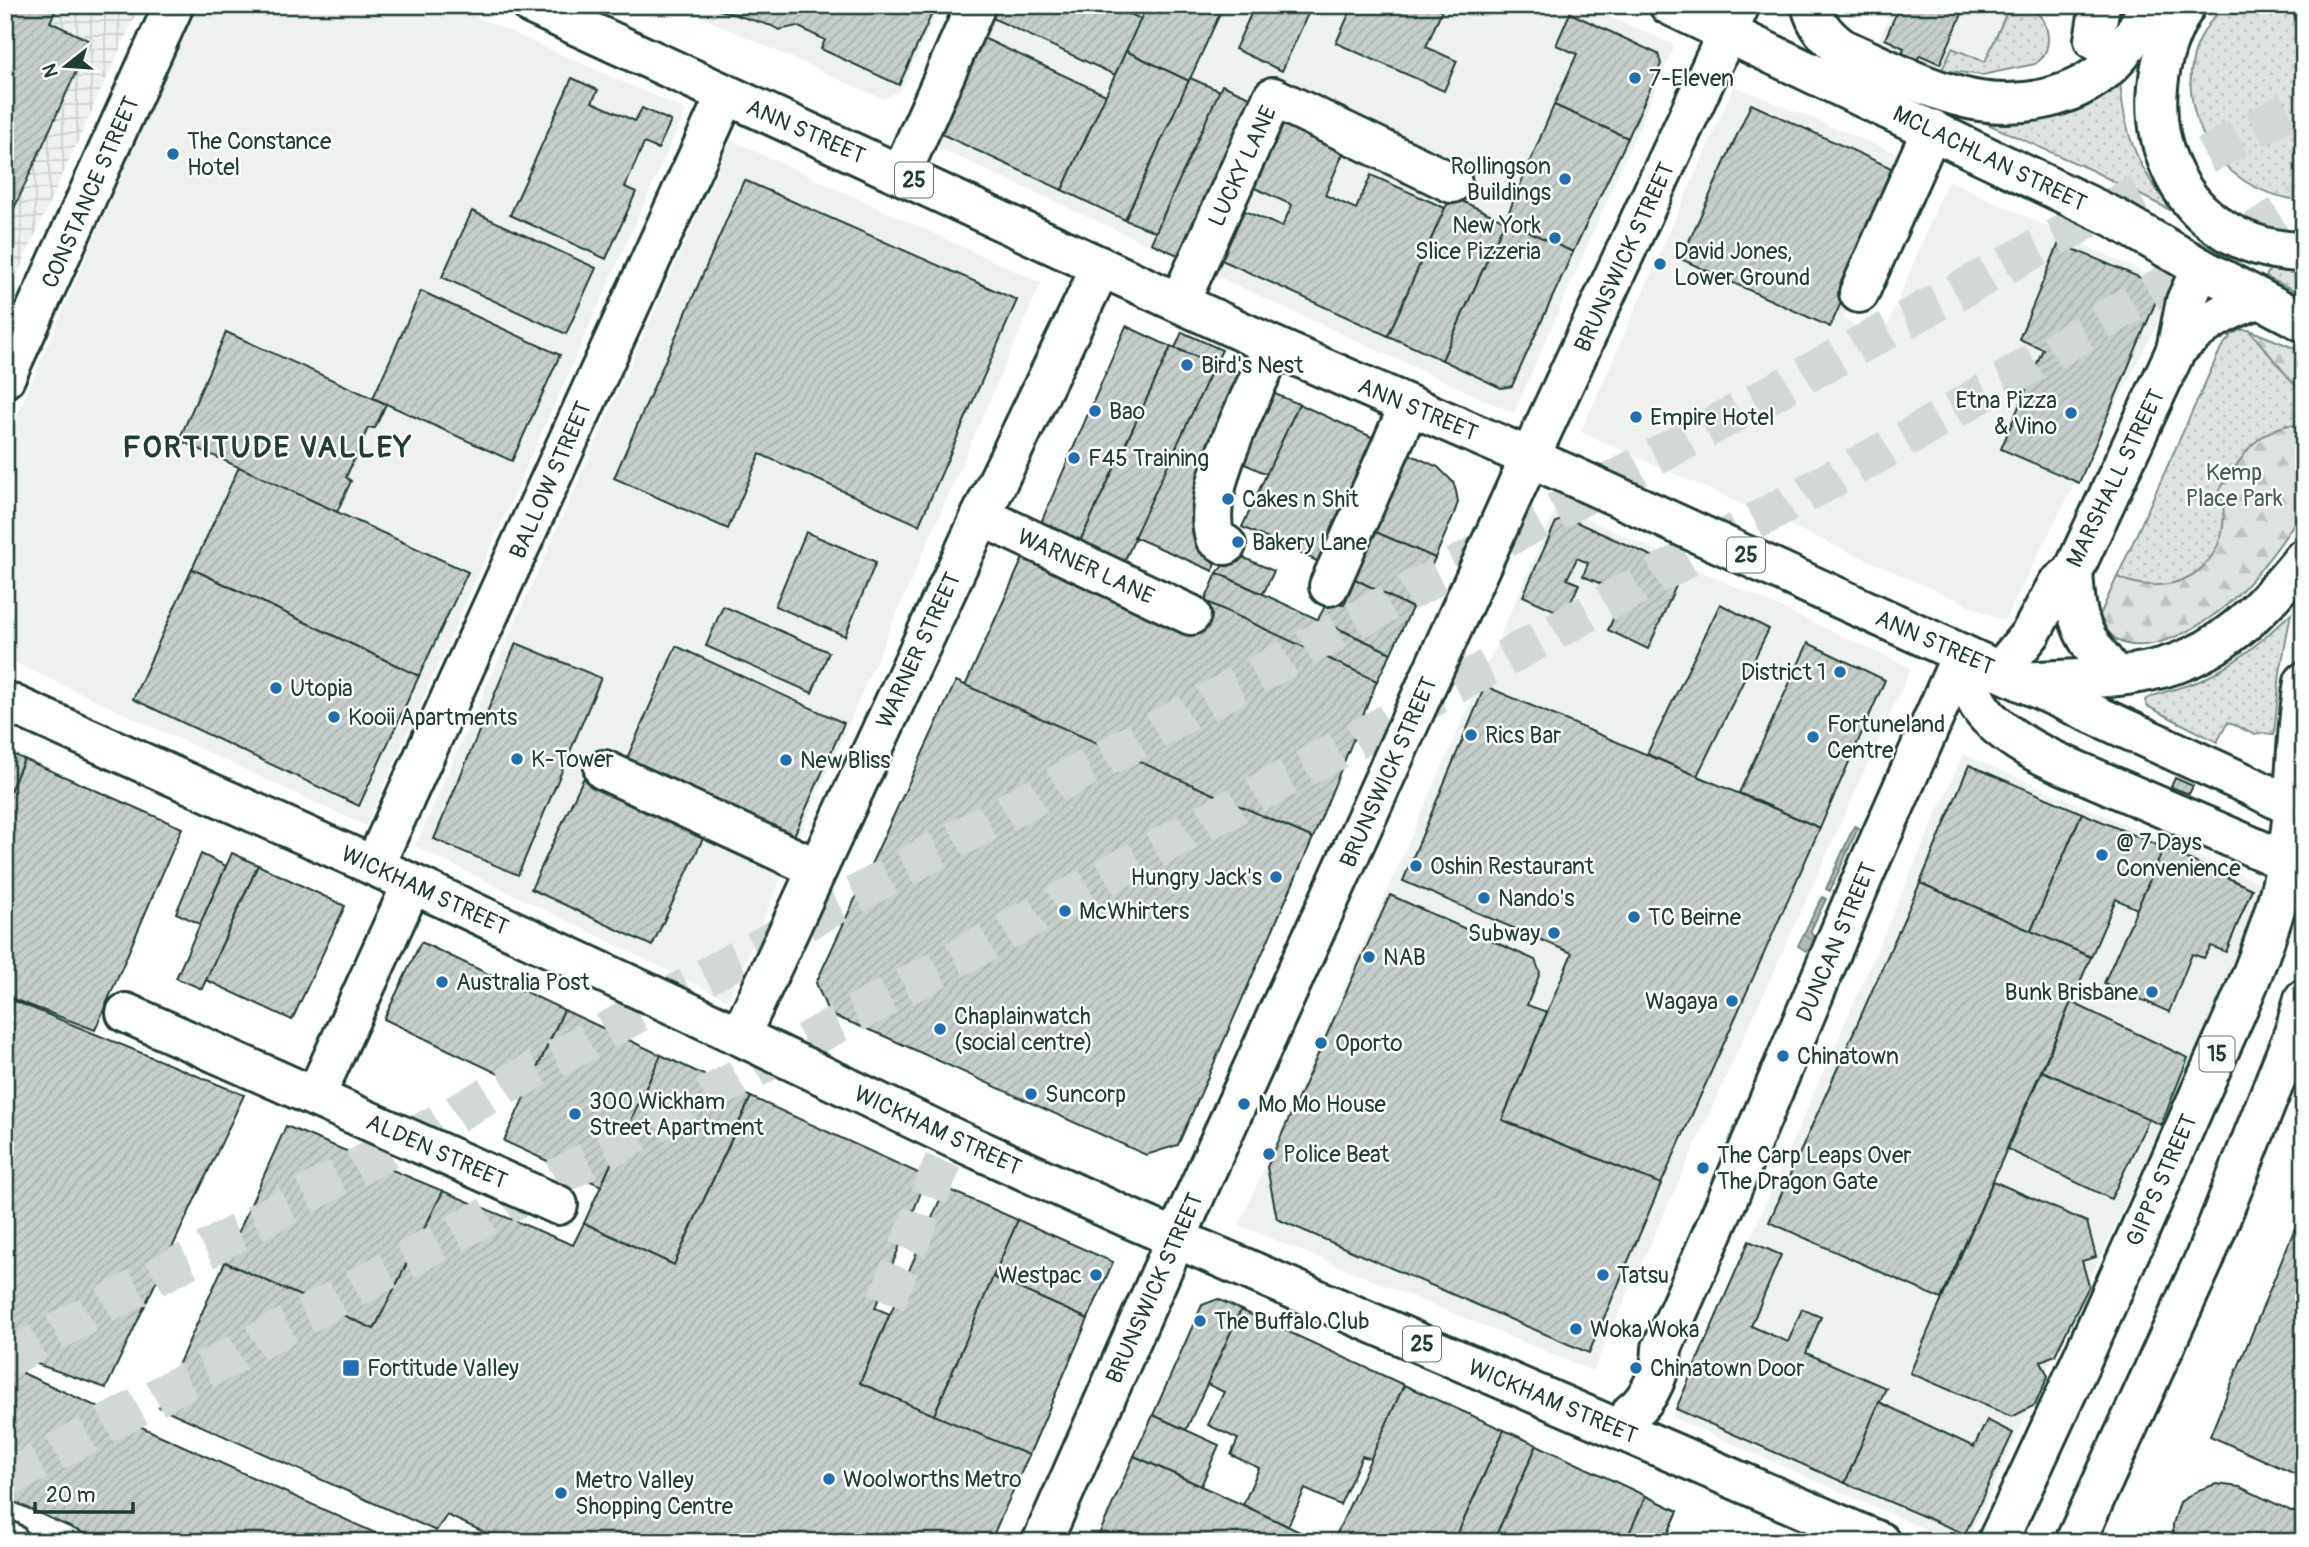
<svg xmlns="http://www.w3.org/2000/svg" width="2309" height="1547" font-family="Pangolin,sans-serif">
<defs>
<pattern id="industrial-grid" width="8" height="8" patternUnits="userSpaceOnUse" patternTransform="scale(1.75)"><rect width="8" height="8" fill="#eef1f0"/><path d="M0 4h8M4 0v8" fill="none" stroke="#ccd0ce"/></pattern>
<pattern id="green-dots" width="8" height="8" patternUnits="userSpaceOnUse" patternTransform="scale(1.75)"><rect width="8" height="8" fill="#dee3e2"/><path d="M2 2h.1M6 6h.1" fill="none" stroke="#bec4c2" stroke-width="1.8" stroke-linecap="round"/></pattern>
<pattern id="forest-firs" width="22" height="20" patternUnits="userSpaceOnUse" patternTransform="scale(1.75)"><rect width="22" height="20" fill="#dee3e2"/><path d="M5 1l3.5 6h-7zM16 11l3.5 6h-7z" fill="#bec4c2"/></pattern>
<pattern id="water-waves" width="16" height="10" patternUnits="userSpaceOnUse" patternTransform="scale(1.75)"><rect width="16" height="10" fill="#afbab7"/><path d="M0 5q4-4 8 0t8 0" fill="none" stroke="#8e9896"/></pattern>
<pattern id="building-hatch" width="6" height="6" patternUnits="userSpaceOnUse" patternTransform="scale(1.75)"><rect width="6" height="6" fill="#c7cfcc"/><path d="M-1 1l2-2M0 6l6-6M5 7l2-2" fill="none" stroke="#aab3b0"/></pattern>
</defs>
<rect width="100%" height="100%" fill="#fff"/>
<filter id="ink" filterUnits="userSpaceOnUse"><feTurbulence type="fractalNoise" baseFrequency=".0143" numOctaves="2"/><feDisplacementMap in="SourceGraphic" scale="14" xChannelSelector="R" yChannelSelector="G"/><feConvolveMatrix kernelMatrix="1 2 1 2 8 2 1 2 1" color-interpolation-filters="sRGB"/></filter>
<g filter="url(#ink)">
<g fill="#eef1f0">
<polygon points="196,5 450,5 686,110 366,826 5,658 5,443"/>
<polygon points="675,5 940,5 901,90 883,99"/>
<polygon points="992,5 1583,5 1675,45 1514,413 930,144"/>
<polygon points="1871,5 2010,5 1985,63 1952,48 1942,70 1878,41 1888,19"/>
<polygon points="1734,86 1910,159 1843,318 1881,341 1948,180 2176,288 2004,621 1581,432"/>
<polygon points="731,140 1041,283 728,1000 415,846"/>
<polygon points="1558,505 1911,668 1593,1371 1239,1225"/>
<polygon points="1963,754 2263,884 2252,933 1967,1542 1954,1542 1672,1417"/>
</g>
<polygon fill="url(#industrial-grid)" points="5,5 140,5 5,301"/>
<g fill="url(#green-dots)" stroke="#7e908b" stroke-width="2">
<path d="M 2010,5 C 2016,5 2023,4 2028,7 C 2050,16 2056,51 2035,64 L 1982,75 L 1942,70 L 1952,48 L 1985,62 Z"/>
<path d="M 2226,5 L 2304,5 L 2304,201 C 2282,198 2262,193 2243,180 C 2184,141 2170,52 2226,5 Z"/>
<path d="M 2120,82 C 2124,136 2139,171 2174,212 L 2091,170 L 1983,122 L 1982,119 C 2037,127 2076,118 2120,82 Z"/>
<polygon points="2271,265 2304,269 2304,295 2266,277"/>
<path d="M 2240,330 L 2249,330 L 2304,352 L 2304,504 C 2269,565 2222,628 2149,644 C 2123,649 2108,640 2100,615 L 2221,348 L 2232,334 Z"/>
<path d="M 2291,613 L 2280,673 L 2274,735 L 2263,733 L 2255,735 L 2228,722 L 2217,742 L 2147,706 L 2145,700 C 2152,694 2189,686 2202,680 C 2237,663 2264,639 2291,613 Z"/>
</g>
<g fill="url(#forest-firs)" stroke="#7e908b" stroke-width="2">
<polygon points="2249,330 2304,352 2304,396"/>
<path d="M 2288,425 L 2304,426 C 2304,442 2307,495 2303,506 C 2291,534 2254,579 2232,600 C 2202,629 2119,677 2100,615 L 2117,577 C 2182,605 2239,558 2220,489 C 2241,460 2251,434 2288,425 Z"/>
</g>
<g fill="url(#water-waves)" stroke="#758883" stroke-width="2">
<polygon points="1854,826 1858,828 1830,891 1826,889"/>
<polygon points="1822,897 1826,899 1810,932 1819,942 1818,947 1806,951 1798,946"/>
</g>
<g fill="url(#building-hatch)" stroke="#1f3d34" stroke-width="2">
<polygon points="5,5 58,5 50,22 90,41 7,224 5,223"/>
<polygon points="703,5 936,5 899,85 821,49 825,40 797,26 779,30 772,26"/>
<polygon points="993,5 1111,5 1141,19 1115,75 988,16"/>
<polygon points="1111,5 1131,5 1127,13"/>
<polygon points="1147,5 1224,5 1189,81 1126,51"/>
<polygon points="1255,5 1312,5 1282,71 1235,49"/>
<polygon points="1353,5 1444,5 1426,47 1457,61 1444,91 1336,43"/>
<polygon points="1900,5 1966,5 1940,64 1920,55 1916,62 1901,55 1904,48 1885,39"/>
<polygon points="1570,13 1658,54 1661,64 1628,138 1554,105 1577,54 1556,45"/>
<polygon points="979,36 1106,95 1062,190 935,131"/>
<polygon points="1126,51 1189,81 1125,220 1062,190"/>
<polygon points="572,78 598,90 592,102 635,121 642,108 671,121 658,149 644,143 625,187 636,192 606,259 510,215"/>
<polygon points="1190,78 1220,91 1156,232 1125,220"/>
<polygon points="1222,85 1250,97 1254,108 1180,256 1151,243"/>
<polygon points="1751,104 1900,172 1830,327 1681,259"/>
<polygon points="1554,105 1628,138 1573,252 1505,221"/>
<polygon points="1278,120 1348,142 1325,195 1356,209 1371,175 1445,208 1388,336 1215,257 1238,208 1282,227 1292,205 1248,185"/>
<polygon points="744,180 1017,300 919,525 760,454 728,529 614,478"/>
<polygon points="1453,197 1505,221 1442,360 1388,336 1445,208"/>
<polygon points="472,211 596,268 566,334 442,277"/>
<polygon points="1505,221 1573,252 1512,386 1501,388 1442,360"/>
<polygon points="2059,243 2162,287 2079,483 2001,449 2043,349 2019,339"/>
<polygon points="421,291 560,355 512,461 373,398"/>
<polygon points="1126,326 1171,347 1076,550 1037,532"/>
<polygon points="226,332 386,404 375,428 368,428 346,477 351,481 337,512 179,440"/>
<polygon points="1182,332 1222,350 1215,364 1175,348"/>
<polygon points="1171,347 1215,364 1119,573 1076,550"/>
<polygon points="1215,364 1251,381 1213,571 1134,537"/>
<polygon points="1263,389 1299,404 1267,474 1231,458"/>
<polygon points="1299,404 1385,443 1328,566 1242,527"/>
<polygon points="1396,448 1438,467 1453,482 1456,491 1458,502 1454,514 1435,558 1362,526"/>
<polygon points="239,467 468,572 419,676 192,569"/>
<polygon points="1567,518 1683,570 1648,649 1608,630 1624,594 1583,576 1588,563 1577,558 1567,579 1579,584 1565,615 1523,596 1556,522"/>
<polygon points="1362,526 1435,558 1412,608 1343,573"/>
<polygon points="806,532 876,562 845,636 775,606"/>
<polygon points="1027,549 1191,630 1205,601 1377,681 1313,838 965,686"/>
<polygon points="1233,553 1274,571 1263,594 1217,573"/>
<polygon points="192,569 419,676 359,806 133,699"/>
<polygon points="1217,573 1391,653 1377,681 1205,601"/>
<polygon points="1355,579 1412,608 1391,653 1318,619 1329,599 1344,605"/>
<polygon points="1720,604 1769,629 1697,776 1647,754"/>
<polygon points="723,606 829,652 812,693 706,646"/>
<polygon points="516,643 601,678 518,875 434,839"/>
<polygon points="1808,643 1885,680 1820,828 1739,793"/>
<polygon points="676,646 844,723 793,838 625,763"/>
<polygon points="956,681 1313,838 1178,1145 1146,1155 884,1036 829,1014 816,983"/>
<polygon points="1485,686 1820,828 1661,1184 1502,1120 1572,953 1403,881"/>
<polygon points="5,751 24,759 5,803"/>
<polygon points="24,759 182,828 95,1030 5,996 5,803"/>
<polygon points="1969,765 2082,813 2031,931 1920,883"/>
<polygon points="586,773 707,830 652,946 531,889"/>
<polygon points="2175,778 2193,786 2189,794 2171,787"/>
<polygon points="2082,813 2164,848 2137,909 2116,899 2091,957 2031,931"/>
<polygon points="2164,848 2252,889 2226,952 2211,946 2204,958 2192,954 2169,1012 2104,983"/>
<polygon points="232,853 258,865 202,989 176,978"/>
<polygon points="201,854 226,866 200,924 176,913"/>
<polygon points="258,865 345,906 292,1020 206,980"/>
<polygon points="1920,883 2091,957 1941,1299 1769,1222"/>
<polygon points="1390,895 1535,960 1540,973 1527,1005 1547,1012 1502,1120 1661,1184 1589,1353 1277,1219 1267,1167"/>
<polygon points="421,942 564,1010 528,1088 384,1019"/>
<polygon points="5,997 244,1095 106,1388 5,1353"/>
<polygon points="2071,1002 2188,1058 2161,1125 2042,1071"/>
<polygon points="564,1010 661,1055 601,1186 504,1141"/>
<polygon points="661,1055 751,1097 674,1265 584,1223"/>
<polygon points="2042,1071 2149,1119 2111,1199 2007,1149"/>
<polygon points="751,1097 927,1177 875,1308 890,1314 860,1383 1029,1455 990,1542 505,1542 447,1515 436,1531 159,1407 225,1262 374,1329 443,1191 573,1245 584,1223 674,1265"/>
<polygon points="286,1126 443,1191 374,1329 225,1262"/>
<polygon points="1993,1181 2087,1222 2096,1257 2082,1261 2089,1286 2055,1355 2041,1361 2048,1376 2035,1405 2012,1417 1910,1373"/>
<polygon points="945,1188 1018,1220 934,1415 860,1383"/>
<polygon points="2304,1206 2304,1478 2210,1436"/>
<polygon points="1018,1220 1113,1262 1088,1319 993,1277"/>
<polygon points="1749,1241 1781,1255 1751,1326 1788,1342 1802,1309 1821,1317 1806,1353 1886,1388 1845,1483 1676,1409"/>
<polygon points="993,1277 1088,1319 1029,1455 934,1415"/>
<polygon points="1218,1299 1241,1310 1186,1430 1153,1415 1202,1305"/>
<polygon points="1241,1310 1404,1385 1371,1459 1362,1456 1340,1505 1305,1489 1288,1526 1243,1505 1259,1468 1231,1455 1238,1439 1208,1425 1224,1392 1207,1384"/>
<polygon points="5,1365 395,1542 103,1542 5,1498"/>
<polygon points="1404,1385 1504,1430 1454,1542 1333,1542"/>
<polygon points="1879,1402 1974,1447 1987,1420 2013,1433 1965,1534 1845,1483"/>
<polygon points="1153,1415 1219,1445 1201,1486 1134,1456"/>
<polygon points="1504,1430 1537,1445 1493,1542 1454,1542"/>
<polygon points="1537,1445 1678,1511 1664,1542 1493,1542"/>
<polygon points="1134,1456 1243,1505 1321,1542 1103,1542 1097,1539"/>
<polygon points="2216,1484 2240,1487 2304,1517 2304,1542 2173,1542 2173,1524 2180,1502 2199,1490"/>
<polygon points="1646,1496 1678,1511 1664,1542 1625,1542"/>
</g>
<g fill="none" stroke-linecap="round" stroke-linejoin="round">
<polyline stroke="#d2d8d6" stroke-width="38" stroke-dasharray="38 19" stroke-linecap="butt" points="886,1302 953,1138"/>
<g stroke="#d2d8d6" stroke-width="38" stroke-dasharray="38 19" stroke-linecap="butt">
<polyline points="5,1360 2304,102"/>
<polyline points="5,1480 1911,436 2304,201"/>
</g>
<defs>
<g id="minor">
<path d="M 1811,5 C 1816,25 1826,37 1843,49 C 1880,65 1918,85 1957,96 C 2013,112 2080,101 2119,56 C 2132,41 2140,22 2149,5"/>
<path d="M 2186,5 C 2120,110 2171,250 2304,252"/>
<polyline points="2094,40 2100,5"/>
<polyline points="901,174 976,5"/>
<polyline points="1859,293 1932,129"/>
<polyline points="1180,301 1273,97 1452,183"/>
<path d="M 2176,350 C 2200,325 2225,310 2258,299"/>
<polyline points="5,378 174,5"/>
<polyline points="981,516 1191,615"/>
<path d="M 1226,545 L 1215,538 C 1199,486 1254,396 1273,346"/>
<polyline points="1329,586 1409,406"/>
<polyline points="2000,671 2031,633 2057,585 2073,572 2176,350 2186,301 2201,268"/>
<polyline points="604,770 816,868"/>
<polyline points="374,866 726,95"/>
<polyline points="126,1013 558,1205"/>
<polyline points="740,1036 981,516 1101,267"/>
<polyline points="315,1097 412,884"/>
<path d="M 1632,1412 C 1650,1399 1662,1369 1662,1348 L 1726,1203 L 1864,875 L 1962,654"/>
<polyline points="5,1540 9,1542"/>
<polyline points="1042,1542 1194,1198 1530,457"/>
</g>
<g id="major">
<polyline points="532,5 1273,346 1574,477 2251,786 2304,813"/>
<polyline points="1669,5 2115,218 2201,268 2304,322"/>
<polyline points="1530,457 1740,5"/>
<polyline points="5,701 374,866 740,1036 953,1138 1131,1219 1880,1542"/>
</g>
<g id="highway">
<path d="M 2073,572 C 2077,628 2080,632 2115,676"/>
<path d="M 1962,654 C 1966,676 1972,700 1988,717 C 2020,750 2063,764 2103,782 C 2170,812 2238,839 2304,870"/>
<path d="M 2023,682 C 2078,678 2141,681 2192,657 C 2237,637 2273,596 2304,558"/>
<path d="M 1997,1542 C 2064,1402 2127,1260 2189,1118 C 2222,1042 2261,966 2281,887 C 2298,819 2293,750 2304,682"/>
<polyline points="2075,1542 2204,1260 2294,1033 2304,999"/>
</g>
</defs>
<use href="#minor" stroke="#1f3d34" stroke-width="44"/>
<use href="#major" stroke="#1f3d34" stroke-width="44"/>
<use href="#highway" stroke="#1f3d34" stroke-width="44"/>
<use href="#minor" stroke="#fff" stroke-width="38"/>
<use href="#major" stroke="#fff" stroke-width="38"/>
<use href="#highway" stroke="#fff" stroke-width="38"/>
</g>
</g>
<g fill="#1f6fb2" stroke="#fff" stroke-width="2.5">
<circle cx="1635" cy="78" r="7"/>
<circle cx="173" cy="154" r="7"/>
<circle cx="1565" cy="179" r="7"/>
<circle cx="1555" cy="238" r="7"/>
<circle cx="1660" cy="264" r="7"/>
<circle cx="1187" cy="365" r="7"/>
<circle cx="1095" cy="411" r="7"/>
<circle cx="2071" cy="413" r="7"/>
<circle cx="1636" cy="417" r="7"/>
<circle cx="1074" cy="458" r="7"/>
<circle cx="1228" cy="499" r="7"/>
<circle cx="1238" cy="542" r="7"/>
<circle cx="1840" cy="672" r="7"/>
<circle cx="276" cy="688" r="7"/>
<circle cx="334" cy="717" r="7"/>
<circle cx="1471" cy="735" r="7"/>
<circle cx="1813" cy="737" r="7"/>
<circle cx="517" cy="759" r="7"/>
<circle cx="786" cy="760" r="7"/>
<circle cx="2102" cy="855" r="7"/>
<circle cx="1416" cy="866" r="7"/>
<circle cx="1276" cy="877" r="7"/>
<circle cx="1484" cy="898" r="7"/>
<circle cx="1065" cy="911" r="7"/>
<circle cx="1634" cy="917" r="7"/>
<circle cx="1554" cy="933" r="7"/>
<circle cx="1369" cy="957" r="7"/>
<circle cx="442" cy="982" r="7"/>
<circle cx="2152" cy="992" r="7"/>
<circle cx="1732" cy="1001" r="7"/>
<circle cx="940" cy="1029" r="7"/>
<circle cx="1321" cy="1043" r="7"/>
<circle cx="1783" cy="1056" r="7"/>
<circle cx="1031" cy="1094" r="7"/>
<circle cx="1244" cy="1104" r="7"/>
<circle cx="575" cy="1114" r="7"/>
<circle cx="1269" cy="1154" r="7"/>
<circle cx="1703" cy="1168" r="7"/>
<circle cx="1096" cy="1275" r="7"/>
<circle cx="1603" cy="1275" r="7"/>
<circle cx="1200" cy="1321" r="7"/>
<circle cx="1576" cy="1329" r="7"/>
<rect x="342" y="1359" width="18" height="18" rx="3.5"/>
<circle cx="1636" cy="1368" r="7"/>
<circle cx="829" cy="1479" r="7"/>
<circle cx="561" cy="1493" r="7"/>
</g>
<g text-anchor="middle" stroke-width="5" stroke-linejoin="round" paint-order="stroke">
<g fill="#fff" stroke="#627771" stroke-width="2">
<rect x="895" y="162.5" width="38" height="35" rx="5"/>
<rect x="1727" y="537.5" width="38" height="35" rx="5"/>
<rect x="2199.5" y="1036.5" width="35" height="35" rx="5"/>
<rect x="1403" y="1326.5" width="38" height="35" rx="5"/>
</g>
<g font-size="21" font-weight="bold" fill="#1f3d34">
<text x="914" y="187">25</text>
<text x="1746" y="562">25</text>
<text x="2217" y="1061">15</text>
<text x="1422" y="1351">25</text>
</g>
<g font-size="23" fill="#1f3d34" stroke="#fff" text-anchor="start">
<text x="1649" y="86">7-Eleven</text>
<text x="187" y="149">The Constance<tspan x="187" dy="26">Hotel</tspan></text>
<text x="1551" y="174" text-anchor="end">Rollingson<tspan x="1551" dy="26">Buildings</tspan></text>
<text x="1541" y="233" text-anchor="end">New York<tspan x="1541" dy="26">Slice Pizzeria</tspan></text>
<text x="1674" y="259">David Jones,<tspan x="1674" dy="26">Lower Ground</tspan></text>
<text x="1201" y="373">Bird's Nest</text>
<text x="2057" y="408" text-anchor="end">Etna Pizza<tspan x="2057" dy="26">&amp; Vino</tspan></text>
<text x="1109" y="419">Bao</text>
<text x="1650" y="425">Empire Hotel</text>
<text x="1088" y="466">F45 Training</text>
<text x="1242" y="507">Cakes n Shit</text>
<text x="1252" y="550">Bakery Lane</text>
<text x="1826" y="680" text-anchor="end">District 1</text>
<text x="290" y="696">Utopia</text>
<text x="348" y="725">Kooii Apartments</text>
<text x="1827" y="732">Fortuneland<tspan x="1827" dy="26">Centre</tspan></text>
<text x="1485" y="743">Rics Bar</text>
<text x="531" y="767">K-Tower</text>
<text x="800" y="768">New Bliss</text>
<text x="2116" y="850">@ 7 Days<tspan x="2116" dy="26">Convenience</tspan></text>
<text x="1430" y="874">Oshin Restaurant</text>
<text x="1262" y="885" text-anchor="end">Hungry Jack's</text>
<text x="1498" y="906">Nando's</text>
<text x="1079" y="919">McWhirters</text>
<text x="1648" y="925">TC Beirne</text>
<text x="1540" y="941" text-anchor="end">Subway</text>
<text x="1383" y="965">NAB</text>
<text x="456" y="990">Australia Post</text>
<text x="2138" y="1000" text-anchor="end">Bunk Brisbane</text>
<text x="1718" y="1009" text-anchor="end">Wagaya</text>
<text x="954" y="1024">Chaplainwatch<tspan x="954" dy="26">(social centre)</tspan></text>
<text x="1335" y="1051">Oporto</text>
<text x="1797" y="1064">Chinatown</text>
<text x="1045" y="1102">Suncorp</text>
<text x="589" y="1109">300 Wickham<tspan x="589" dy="26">Street Apartment</tspan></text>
<text x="1258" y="1112">Mo Mo House</text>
<text x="1283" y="1162">Police Beat</text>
<text x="1717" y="1163">The Carp Leaps Over<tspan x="1717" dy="26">The Dragon Gate</tspan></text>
<text x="1082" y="1283" text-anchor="end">Westpac</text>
<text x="1617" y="1283">Tatsu</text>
<text x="1214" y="1329">The Buffalo Club</text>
<text x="1590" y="1337">Woka Woka</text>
<text x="367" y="1376">Fortitude Valley</text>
<text x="1650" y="1376">Chinatown Door</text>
<text x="843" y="1487">Woolworths Metro</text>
<text x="575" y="1488">Metro Valley<tspan x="575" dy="26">Shopping Centre</tspan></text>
</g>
<g font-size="23" fill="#1f3d34" stroke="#fff">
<text transform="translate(806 131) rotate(24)" y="8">ANN STREET</text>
<text transform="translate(1990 158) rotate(26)" y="8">MCLACHLAN STREET</text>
<text transform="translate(1242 166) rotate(-65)" y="8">LUCKY LANE</text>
<text transform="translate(90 192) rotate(-66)" y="8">CONSTANCE STREET</text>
<text transform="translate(1624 257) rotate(-65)" y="8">BRUNSWICK STREET</text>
<text transform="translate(1418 409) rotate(23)" y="8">ANN STREET</text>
<text transform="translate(2115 478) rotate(-64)" y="8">MARSHALL STREET</text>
<text transform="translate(550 480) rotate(-66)" y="8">BALLOW STREET</text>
<text transform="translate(1086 566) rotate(25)" y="8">WARNER LANE</text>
<text transform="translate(1935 642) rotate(24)" y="8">ANN STREET</text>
<text transform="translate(918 650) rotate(-65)" y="8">WARNER STREET</text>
<text transform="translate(1388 772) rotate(-66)" y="8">BRUNSWICK STREET</text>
<text transform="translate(425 890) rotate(25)" y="8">WICKHAM STREET</text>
<text transform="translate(1836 942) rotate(-67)" y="8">DUNCAN STREET</text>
<text transform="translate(938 1130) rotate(25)" y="8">WICKHAM STREET</text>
<text transform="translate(437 1151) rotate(24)" y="8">ALDEN STREET</text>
<text transform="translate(2161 1180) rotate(-66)" y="8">GIPPS STREET</text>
<text transform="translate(1154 1288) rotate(-66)" y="8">BRUNSWICK STREET</text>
<text transform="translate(1553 1401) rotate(23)" y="8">WICKHAM STREET</text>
</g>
<g font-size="23" fill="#455e57" stroke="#fff">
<text x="2234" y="480">Kemp<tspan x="2234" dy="26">Place Park</tspan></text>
</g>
<g font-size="30" font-weight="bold" letter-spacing="2" fill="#1f3d34" stroke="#fff">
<text x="268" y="457">FORTITUDE VALLEY</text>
</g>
</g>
<rect width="2309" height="1547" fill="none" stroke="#fff" stroke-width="28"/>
<rect x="14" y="14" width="2281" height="1519" fill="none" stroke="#1f3d34" stroke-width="2.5" filter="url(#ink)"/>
<g transform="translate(66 66) rotate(253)" stroke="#ffffff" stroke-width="5" paint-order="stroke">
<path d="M0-5L12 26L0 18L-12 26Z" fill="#1f3d34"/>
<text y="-10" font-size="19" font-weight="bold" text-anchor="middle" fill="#1f3d34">N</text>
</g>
<path d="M35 1502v10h98v-10" fill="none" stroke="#1f3d34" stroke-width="3.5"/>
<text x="46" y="1502" font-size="21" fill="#1f3d34" stroke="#ffffff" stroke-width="5" paint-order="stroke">20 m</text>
</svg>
